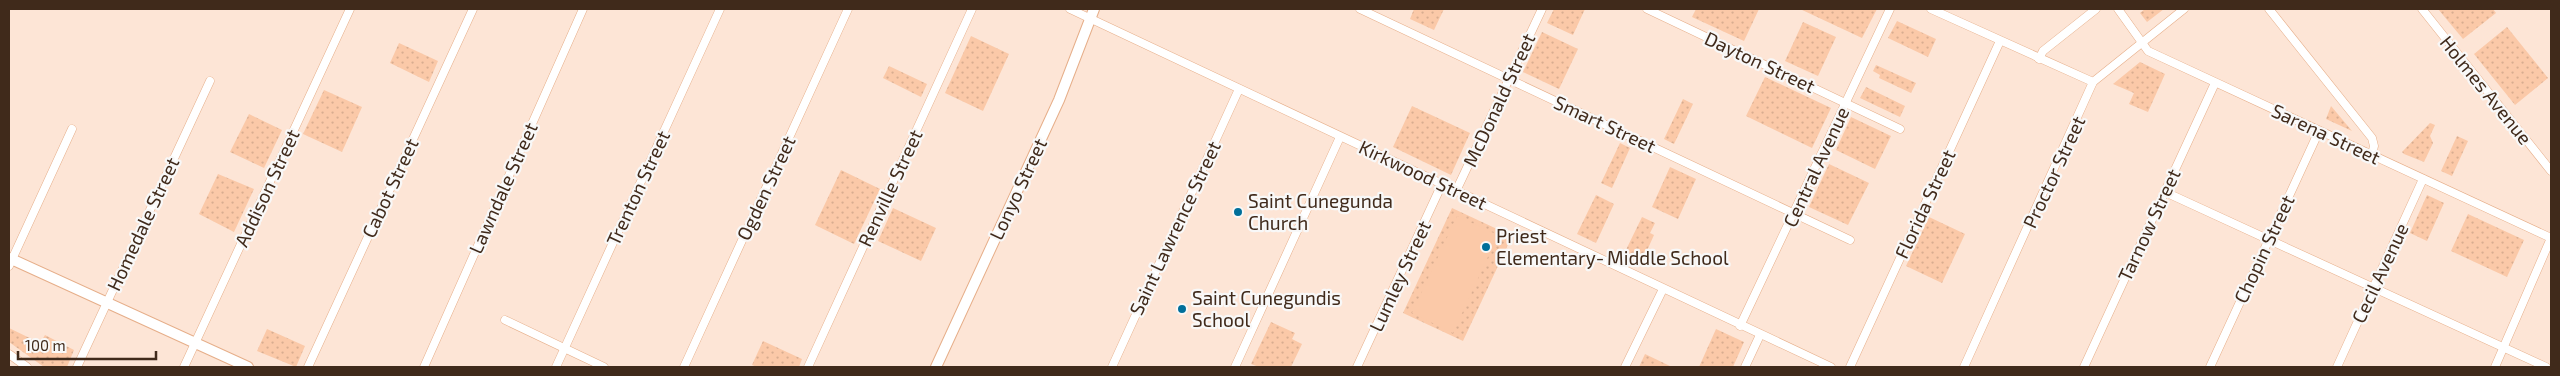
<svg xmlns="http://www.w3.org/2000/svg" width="2560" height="376" font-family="'Exo 2',sans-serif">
<defs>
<pattern id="grass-dots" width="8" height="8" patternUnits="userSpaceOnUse" patternTransform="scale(1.25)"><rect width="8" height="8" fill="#fbc9a8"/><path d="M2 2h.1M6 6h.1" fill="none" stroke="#d8ad90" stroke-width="1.8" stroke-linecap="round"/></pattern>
</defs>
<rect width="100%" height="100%" fill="#fde5d6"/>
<g fill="url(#grass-dots)">
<polygon points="1414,9 1444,9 1434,30 1410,19"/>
<polygon points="1554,9 1585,9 1573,35 1547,23"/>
<polygon points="1696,9 1759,9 1744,41 1692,17"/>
<polygon points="1800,9 1877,9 1862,38"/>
<polygon points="2145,9 2164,9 2147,22 2140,13"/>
<polygon points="2438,9 2493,9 2496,13 2463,39"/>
<polygon points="1897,21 1936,39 1928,57 1888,38"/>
<polygon points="1803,22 1836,37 1818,76 1785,61"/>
<polygon points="2507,27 2548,78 2515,105 2474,54"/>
<polygon points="1542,32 1578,49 1559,89 1523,72"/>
<polygon points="971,36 1009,54 983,111 945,93"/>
<polygon points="399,43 438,61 429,82 390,63"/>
<polygon points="2140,62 2165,74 2148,112 2129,104 2134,93 2113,84"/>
<polygon points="1876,65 1916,83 1911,93 1879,78 1880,75 1873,71"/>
<polygon points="889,66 927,84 921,97 883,78"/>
<polygon points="1765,77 1831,108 1812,148 1746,116"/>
<polygon points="1866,87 1905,106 1900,117 1860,98"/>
<polygon points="324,90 362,107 342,152 303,134"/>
<polygon points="1683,99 1693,104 1674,144 1664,139"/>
<polygon points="1412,106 1470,133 1451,175 1393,147"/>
<polygon points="2331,106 2352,131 2326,119"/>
<polygon points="249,114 282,130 264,168 230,152"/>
<polygon points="1851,117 1891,136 1875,169 1836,150"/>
<polygon points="2430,123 2435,125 2430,136 2433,143 2424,162 2404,154 2402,152"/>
<polygon points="2457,136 2468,141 2452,176 2441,171"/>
<polygon points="1620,143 1630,148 1612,188 1601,183"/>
<polygon points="1829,164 1869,183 1848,225 1809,207"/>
<polygon points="1670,167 1696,179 1678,219 1652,207"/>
<polygon points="841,170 880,189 854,244 815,225"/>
<polygon points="218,174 254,189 234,232 199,214"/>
<polygon points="1596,195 1614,204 1596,243 1577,234"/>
<polygon points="2427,195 2444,203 2427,241 2410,233"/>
<polygon points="893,208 936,228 921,261 878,241"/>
<polygon points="1452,208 1512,236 1463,341 1403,313"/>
<polygon points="2468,214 2524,240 2507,277 2451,251"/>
<polygon points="1642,217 1655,223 1650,233 1654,235 1641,264 1623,256"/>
<polygon points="1929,217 1965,234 1942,283 1906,266"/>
<polygon points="1271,322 1295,333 1292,339 1302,344 1291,367 1259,367 1251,364"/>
<polygon points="9,328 40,343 45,335 74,350 67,367 44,367 9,342"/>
<polygon points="267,329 305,346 296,367 257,351"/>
<polygon points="1716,329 1744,342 1733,367 1699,367"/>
<polygon points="763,341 802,359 799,367 757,367 752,365"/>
<polygon points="1645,354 1670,366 1669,367 1639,367"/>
</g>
<polygon fill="#fbc9a8" points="1457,216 1498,235 1453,333 1412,313"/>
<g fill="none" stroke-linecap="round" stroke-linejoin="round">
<defs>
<g id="minor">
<polyline points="1070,9 1831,367"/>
<polyline points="1360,9 1850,240"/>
<polyline points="1647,9 1900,129"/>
<polyline points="1931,9 2093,82"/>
<polyline points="2118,9 2148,51 2551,238"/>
<polyline points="2269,9 2372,138 2374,146 2372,155"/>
<polyline points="2422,9 2551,171"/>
<polyline points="2039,59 2043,51 2096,9"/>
<polyline points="1456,191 1542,9"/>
<polyline points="2165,192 2546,367"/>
<polyline points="9,266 72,129"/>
<polyline points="505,320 604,367"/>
<polyline points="1740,326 1890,9"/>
<polyline points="9,354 27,367"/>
<polyline points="77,367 210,81"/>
<polyline points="184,367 350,9"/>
<polyline points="308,367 473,9"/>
<polyline points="424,367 583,9"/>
<polyline points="556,367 720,9"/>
<polyline points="684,367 848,9"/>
<polyline points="808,367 972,9"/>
<polyline points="1112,367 1239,89"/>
<polyline points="1235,367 1340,137"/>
<polyline points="1357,367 1442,184"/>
<polyline points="1625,367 1663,289"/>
<polyline points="1745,367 1760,335"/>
<polyline points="1850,367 2000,41"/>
<polyline points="1964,367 2093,82 2184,9"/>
<polyline points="2084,367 2215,83"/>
<polyline points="2210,367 2319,131"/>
<polyline points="2337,367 2423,179"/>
<polyline points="2495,367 2551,238"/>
</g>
<g id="tertiary">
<polyline points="9,258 248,367"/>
<polyline points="936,367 1059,100 1094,9"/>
</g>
</defs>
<use href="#minor" stroke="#e6ae89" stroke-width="9"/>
<use href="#tertiary" stroke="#e6ae89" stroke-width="12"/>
<use href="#minor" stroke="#fff" stroke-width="8"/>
<use href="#tertiary" stroke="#fff" stroke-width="10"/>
</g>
<g fill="#006f9a" stroke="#f8f8f8" stroke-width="2">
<circle cx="1238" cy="212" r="5"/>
<circle cx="1486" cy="247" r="5"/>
<circle cx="1182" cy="309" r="5"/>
</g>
<g text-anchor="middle" stroke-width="4.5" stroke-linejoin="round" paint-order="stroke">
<g font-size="19" fill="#402a1b" stroke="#f8f8f8">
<text transform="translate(1760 62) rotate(25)" y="7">Dayton Street</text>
<text transform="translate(2486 90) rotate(51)" y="7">Holmes Avenue</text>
<text transform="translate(1499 100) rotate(-65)" y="7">McDonald Street</text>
<text transform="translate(1605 124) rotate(25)" y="7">Smart Street</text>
<text transform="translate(2326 134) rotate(25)" y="7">Sarena Street</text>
<text transform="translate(1816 167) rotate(-65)" y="7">Central Avenue</text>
<text transform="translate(2054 172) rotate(-65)" y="7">Proctor Street</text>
<text transform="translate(1423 175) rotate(25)" y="7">Kirkwood Street</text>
<text transform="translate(267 188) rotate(-65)" y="7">Addison Street</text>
<text transform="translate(390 188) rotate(-65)" y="7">Cabot Street</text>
<text transform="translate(503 188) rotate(-66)" y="7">Lawndale Street</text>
<text transform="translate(638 188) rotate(-65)" y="7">Trenton Street</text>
<text transform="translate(766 188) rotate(-65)" y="7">Ogden Street</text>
<text transform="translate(890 188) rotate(-65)" y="7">Renville Street</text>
<text transform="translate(1018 189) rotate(-65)" y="7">Lonyo Street</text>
<text transform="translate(1925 204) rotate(-65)" y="7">Florida Street</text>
<text transform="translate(143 224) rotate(-65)" y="7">Homedale Street</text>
<text transform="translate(2149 225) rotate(-65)" y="7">Tarnow Street</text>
<text transform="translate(1175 228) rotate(-65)" y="7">Saint Lawrence Street</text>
<text transform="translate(2264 249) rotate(-65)" y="7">Chopin Street</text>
<text transform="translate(2380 273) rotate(-65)" y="7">Cecil Avenue</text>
<text transform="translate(1400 276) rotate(-65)" y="7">Lumley Street</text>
</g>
<g font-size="19" fill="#402a1b" stroke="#f8f8f8" text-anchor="start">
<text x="1248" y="208">Saint Cunegunda<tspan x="1248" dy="22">Church</tspan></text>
<text x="1496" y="243">Priest<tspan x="1496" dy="22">Elementary‑Middle School</tspan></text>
<text x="1192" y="305">Saint Cunegundis<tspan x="1192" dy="22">School</tspan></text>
</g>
</g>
<rect width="2560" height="376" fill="none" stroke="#402a1b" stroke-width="20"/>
<path d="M18 351v8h138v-8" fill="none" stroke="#402a1b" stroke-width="2.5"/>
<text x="25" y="351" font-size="15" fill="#402a1b" stroke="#f8f8f8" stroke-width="4" paint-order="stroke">100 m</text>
</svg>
